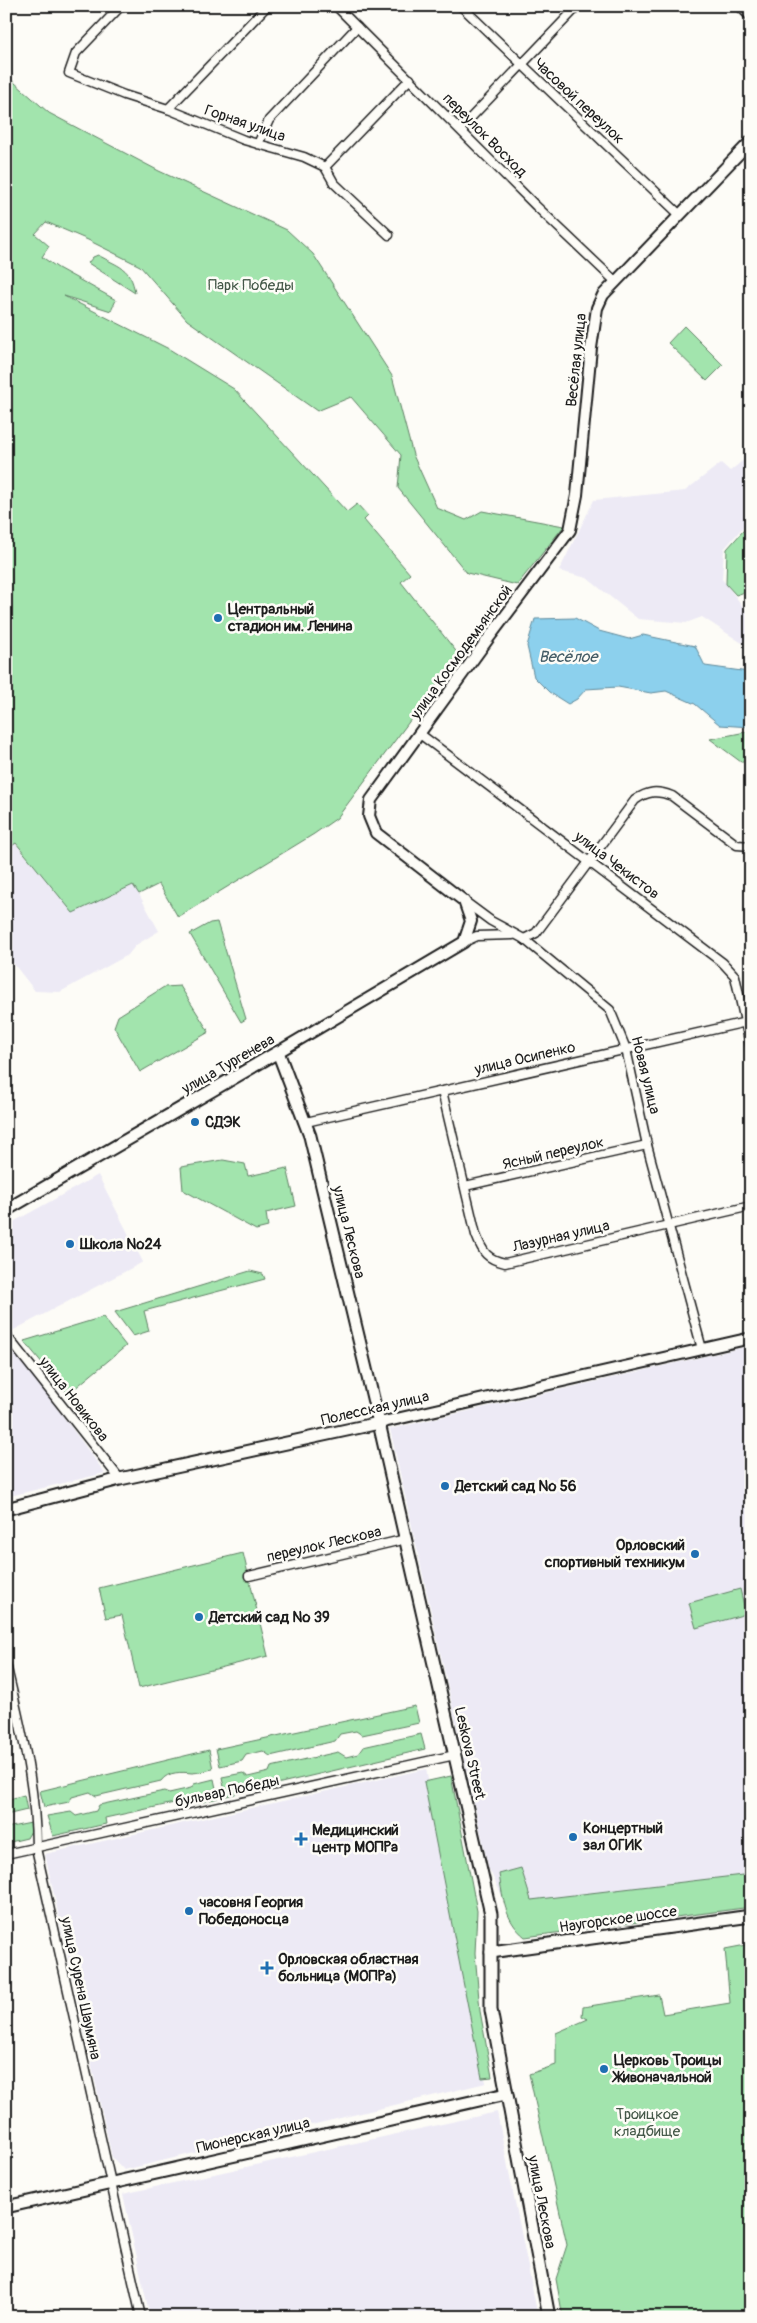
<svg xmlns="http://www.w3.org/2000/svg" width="757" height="2323" font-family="Pangolin,sans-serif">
<rect width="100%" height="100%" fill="#fdfcf7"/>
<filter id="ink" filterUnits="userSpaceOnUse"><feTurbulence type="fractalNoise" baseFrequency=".02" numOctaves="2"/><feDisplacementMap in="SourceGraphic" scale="10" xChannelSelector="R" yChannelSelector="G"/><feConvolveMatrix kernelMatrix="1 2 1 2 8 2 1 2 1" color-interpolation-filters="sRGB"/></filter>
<g filter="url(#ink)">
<g fill="#edeaf5">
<polygon points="751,454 751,518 724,549 722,579 751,617 751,633 742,643 702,617 686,623 638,619 587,578 559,571 594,500 685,491 721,463 730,471"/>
<polygon points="15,843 73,913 134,885 159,931 136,945 128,955 60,992 35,991 6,954 6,850"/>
<polygon points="98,1175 143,1262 10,1332 6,1326 6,1226"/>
<polygon points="6,1339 105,1473 6,1497"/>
<polygon points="745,1347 751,1369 751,1881 510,1912 489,1869 390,1429"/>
<polygon points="426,1769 486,2083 124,2170 112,2157 45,1854"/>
<polygon points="497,2112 538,2317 150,2317 123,2194"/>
</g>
<g fill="#a2e4ad" stroke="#5f8064">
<polygon points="6,75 49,113 159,171 287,230 313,254 392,376 413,455 437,508 466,520 482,511 564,526 517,585 467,573 398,488 401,455 351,397 317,411 187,320 140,266 88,240 46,222 35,234 49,246 42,257 58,268 116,300 111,311 64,296 169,349 234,389 347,512 357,504 368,516 364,520 410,574 401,582 459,655 337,818 314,834 178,917 159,884 139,894 133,885 73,913 16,843 6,850"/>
<path d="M 98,255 C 119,267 131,267 135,293 L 88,263 L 93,257 Z"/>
<polygon points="684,326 723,365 707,381 668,343"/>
<polygon points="751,522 751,590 736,595 726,584 727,549"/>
<polygon points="751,731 751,762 741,762 710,739"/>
<polygon points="217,922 246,1019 241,1022 190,934 210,923"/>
<polygon points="180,986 209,1032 140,1072 114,1027 118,1016 164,987"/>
<polygon points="223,1160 245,1164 248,1176 287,1168 296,1206 266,1213 268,1227 256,1230 183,1190 181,1167"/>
<polygon points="250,1271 263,1274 265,1279 144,1311 149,1331 133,1336 115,1312"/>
<polygon points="103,1317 126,1346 68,1394 24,1341"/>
<polygon points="243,1553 268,1656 139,1688 122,1615 106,1618 99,1588"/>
<polygon points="740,1589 746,1614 696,1628 689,1603"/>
<polygon points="415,1706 419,1723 362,1735 356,1731 340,1734 335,1741 270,1756 263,1751 246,1755 242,1761 220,1766 216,1749"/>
<polygon points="421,1734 425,1749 226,1796 222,1777 243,1773 248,1777 269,1772 271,1767 338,1752 346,1757 358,1754 363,1747"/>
<path d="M 209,1750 L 213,1769 C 206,1770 198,1773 192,1773 C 182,1772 168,1771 161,1781 L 96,1796 L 90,1792 L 72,1797 L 69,1802 L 44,1807 L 40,1791 Z"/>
<polygon points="451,1776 477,1911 475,1953 480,2011 492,2077 482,2078 424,1782"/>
<polygon points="214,1779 218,1798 195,1804 188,1800 105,1818 106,1824 53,1836 47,1816 71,1812 76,1816 96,1811 99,1805 164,1791 169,1793 191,1788 194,1784"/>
<polygon points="24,1795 27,1810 6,1815 6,1800"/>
<polygon points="31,1823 31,1831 27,1838 6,1843 6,1828"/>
<path d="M 521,1868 L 531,1900 L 751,1874 L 751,1907 L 525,1937 C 505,1921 503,1899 499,1874 Z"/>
<polygon points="751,1944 751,2317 563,2317 556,2279 567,2245 529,2074 556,2065 556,2033 588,2019 582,2016 583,2007 659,1995 663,2014 730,2003 725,1949"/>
</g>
<polygon fill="#8cd0ed" stroke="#5f8899" points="575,618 599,631 629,639 643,635 695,646 705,666 749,672 751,666 751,727 720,725 695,704 666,691 651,693 618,687 586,689 577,699 568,704 549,692 534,677 527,646 535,619"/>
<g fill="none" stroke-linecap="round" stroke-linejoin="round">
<defs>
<g id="minor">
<polyline points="121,6 76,53 69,73 124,95 168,109 244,140 304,157 325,167 334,183 389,235"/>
<polyline points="336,6 536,206 615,281"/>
<polyline points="461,6 680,215"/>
<polyline points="168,109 267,6"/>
<polyline points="460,129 578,6"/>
<polyline points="258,144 269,120 357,27"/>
<polyline points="325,167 410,79"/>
<polyline points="420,734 723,963 735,976 751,1049"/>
<polyline points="464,901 491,921 524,939 610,1010 626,1049 647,1145 702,1349"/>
<path d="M 524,939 L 536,933 L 635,800 C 648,791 657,790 672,796 L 737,845 L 751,846"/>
<polyline points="464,942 477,936 513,935"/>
<path d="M 442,1091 L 476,1235 C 483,1253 487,1259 505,1263 L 751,1206"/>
<polyline points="306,1122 751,1021"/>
<polyline points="465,1186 647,1145"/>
<polyline points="6,1335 120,1479"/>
<polyline points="249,1576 406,1539"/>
<path d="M 6,1664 C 20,1724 36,1786 36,1848 L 141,2317"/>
<polyline points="6,1854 455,1755"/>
</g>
<g id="tertiary">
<polyline points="278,1052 464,942 471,921 464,901 376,833 369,816 371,800 488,639 570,530 577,495 591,348 597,308 603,295 751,141"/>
<polyline points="379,1423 751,1338"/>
</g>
<g id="secondary">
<polyline points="742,6 751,15"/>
<polyline points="6,1210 278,1052 310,1136 379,1423 491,1914 491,2010 549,2317"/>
<polyline points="6,1509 120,1479 379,1423"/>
<polyline points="491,1952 751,1916"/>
<polyline points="6,2207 506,2094"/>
</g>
</defs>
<use href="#minor" stroke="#1c1c1c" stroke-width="11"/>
<use href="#tertiary" stroke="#1c1c1c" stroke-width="14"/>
<use href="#secondary" stroke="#1c1c1c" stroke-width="15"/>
<use href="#minor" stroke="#fdfcf7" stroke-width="8"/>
<use href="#tertiary" stroke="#fdfcf7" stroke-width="10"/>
<use href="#secondary" stroke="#fdfcf7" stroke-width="11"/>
</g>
</g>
<g fill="#1f6fb2" stroke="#fdfcf7" stroke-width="2">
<circle cx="218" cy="618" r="5"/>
<circle cx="195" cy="1122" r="5"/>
<circle cx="70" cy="1244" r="5"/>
<circle cx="445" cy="1486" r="5"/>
<circle cx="695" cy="1554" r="5"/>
<circle cx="199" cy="1617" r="5"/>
<circle cx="573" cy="1837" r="5"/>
<path d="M298.5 1831.5h5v5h5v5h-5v5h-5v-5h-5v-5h5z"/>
<circle cx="189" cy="1911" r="5"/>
<path d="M264.5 1960.5h5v5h5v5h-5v5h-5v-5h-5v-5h5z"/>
<circle cx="604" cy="2069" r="5"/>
</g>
<g text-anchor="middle" stroke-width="5" stroke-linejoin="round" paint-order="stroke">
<g font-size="15" fill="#1c1c1c" stroke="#fdfcf7">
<text transform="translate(579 101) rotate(43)" y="5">Часовой переулок</text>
<text transform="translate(245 123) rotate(19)" y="5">Горная улица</text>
<text transform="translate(485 135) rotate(45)" y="5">переулок Восход</text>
<text transform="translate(576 360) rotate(-84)" y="5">Весёлая улица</text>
<text transform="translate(461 652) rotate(-54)" y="5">улица Космодемьянской</text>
<text transform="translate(617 865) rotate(37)" y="5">улица Чекистов</text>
<text transform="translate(525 1058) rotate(-13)" y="5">улица Осипенко</text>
<text transform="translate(228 1064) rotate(-30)" y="5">улица Тургенева</text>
<text transform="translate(646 1075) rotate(76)" y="5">Новая улица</text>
<text transform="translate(553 1153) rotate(-13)" y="5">Ясный переулок</text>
<text transform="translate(349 1232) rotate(76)" y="5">улица Лескова</text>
<text transform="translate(561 1236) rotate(-13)" y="5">Лазурная улица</text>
<text transform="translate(74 1399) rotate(52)" y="5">улица Новикова</text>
<text transform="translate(375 1408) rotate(-13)" y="5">Полесская улица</text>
<text transform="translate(324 1544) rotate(-13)" y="5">переулок Лескова</text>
<text transform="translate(470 1753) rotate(77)" y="5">Leskova Street</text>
<text transform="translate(227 1791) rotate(-12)" y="5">бульвар Победы</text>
<text transform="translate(618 1919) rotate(-8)" y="5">Наугорское шоссе</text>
<text transform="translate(81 1988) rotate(78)" y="5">улица Сурена Шаумяна</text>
<text transform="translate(253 2135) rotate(-13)" y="5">Пионерская улица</text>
<text transform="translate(542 2202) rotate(79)" y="5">улица Лескова</text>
</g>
<g font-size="15" fill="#445848" stroke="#fdfcf7">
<text x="251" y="290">Парк Победы</text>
<text x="647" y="2119">Троицкое<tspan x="647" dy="17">кладбище</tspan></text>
</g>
<g font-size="15" font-weight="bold" fill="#1c1c1c" stroke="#fdfcf7" text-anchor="start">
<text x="228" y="614">Центральный<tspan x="228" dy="17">стадион им. Ленина</tspan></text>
<text x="205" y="1127">СДЭК</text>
<text x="80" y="1249">Школа №24</text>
<text x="455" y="1491">Детский сад № 56</text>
<text x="685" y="1550" text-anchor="end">Орловский<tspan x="685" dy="17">спортивный техникум</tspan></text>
<text x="209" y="1622">Детский сад № 39</text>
<text x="583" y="1833">Концертный<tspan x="583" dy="17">зал ОГИК</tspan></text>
<text x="312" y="1835">Медицинский<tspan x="312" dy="17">центр МОПРа</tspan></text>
<text x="199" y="1907">часовня Георгия<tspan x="199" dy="17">Победоносца</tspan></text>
<text x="278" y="1964">Орловская областная<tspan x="278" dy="17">больница (МОПРа)</tspan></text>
<text x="614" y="2065">Церковь Троицы<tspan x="614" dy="17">Живоначальной</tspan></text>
</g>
<g font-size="16" font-style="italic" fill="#435b65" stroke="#fdfcf7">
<text x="568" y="662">Весёлое</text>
</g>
</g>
<rect width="757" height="2323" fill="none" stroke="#fdfcf7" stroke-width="25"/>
<rect x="12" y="12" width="732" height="2298" fill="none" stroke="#1c1c1c" stroke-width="2" filter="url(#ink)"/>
</svg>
